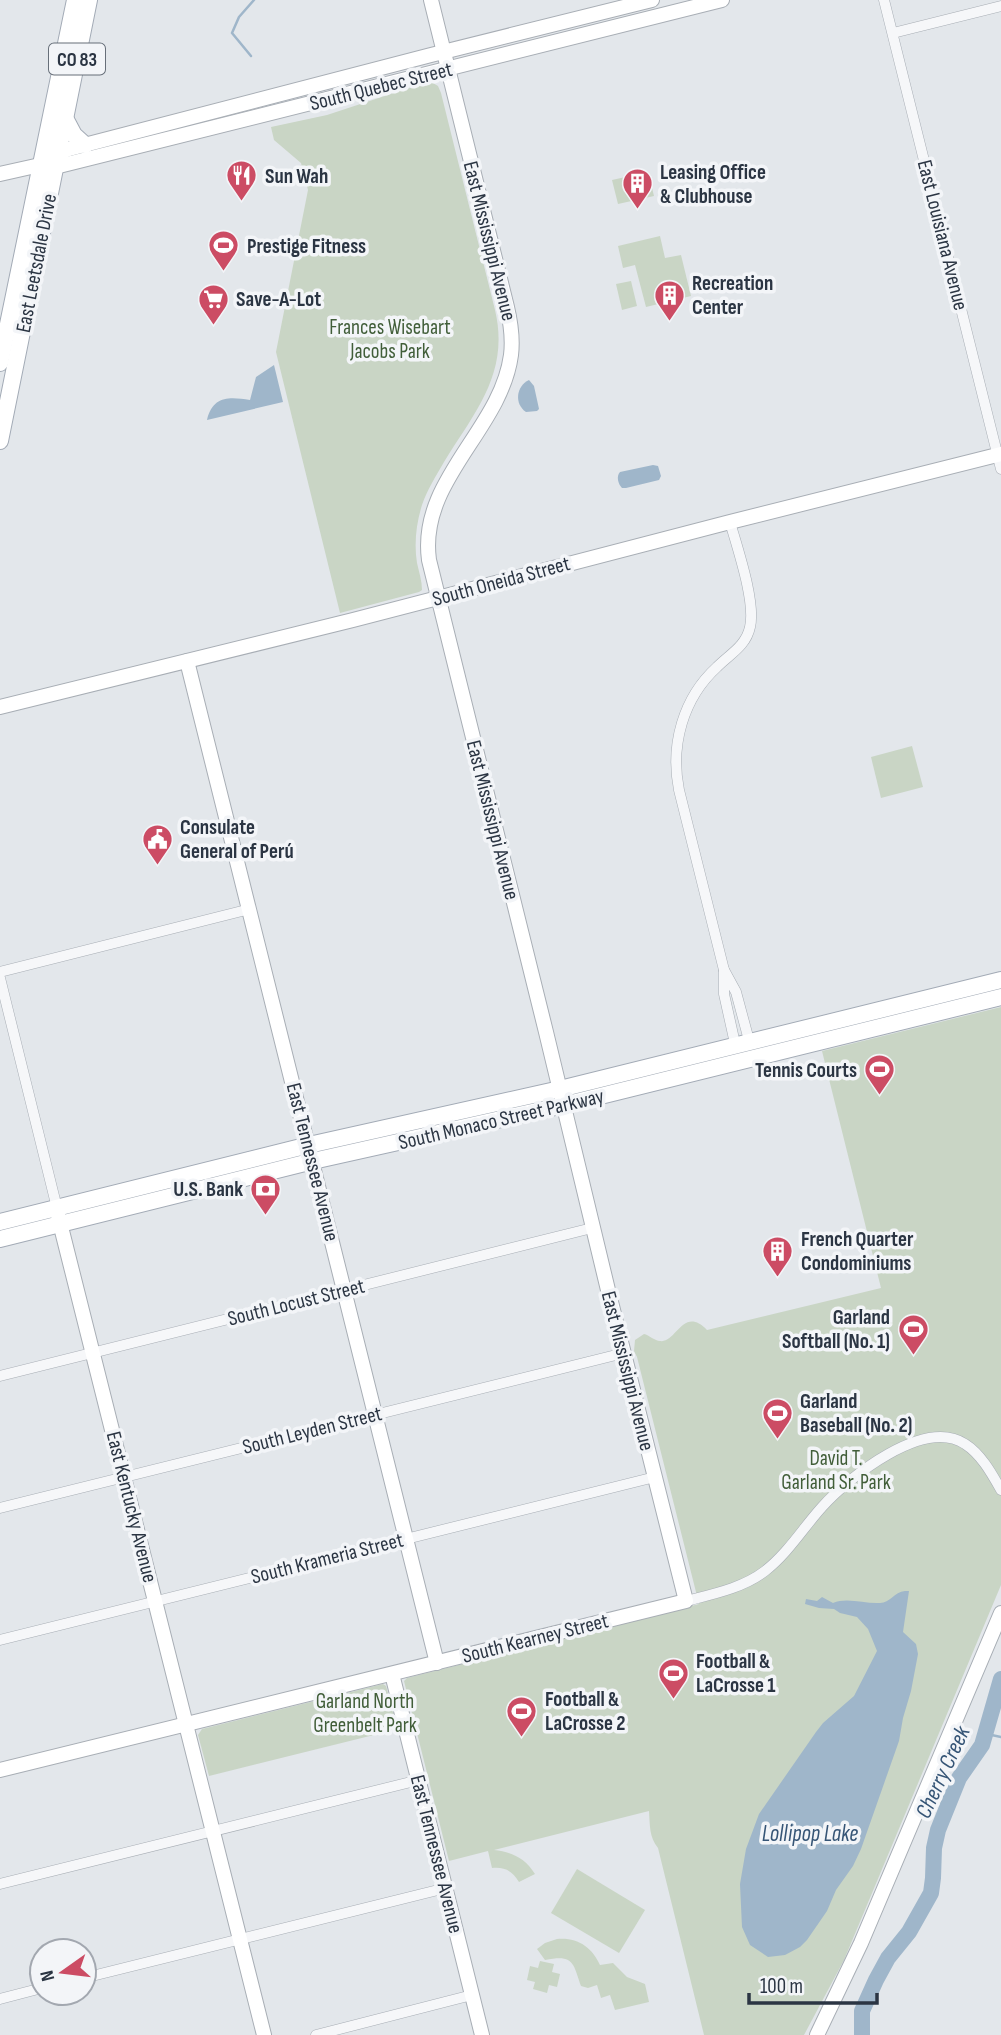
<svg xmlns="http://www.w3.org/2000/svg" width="1001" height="2035" font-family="'Sofia Sans Condensed',sans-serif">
<rect width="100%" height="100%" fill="#e3e7eb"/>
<g fill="#c9d5c5">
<path d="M 433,83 L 438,86 L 441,93 L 495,310 C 510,373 475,412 444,462 C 436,476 427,490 422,505 C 416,524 414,544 417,563 C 419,572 422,581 422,590 L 419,592 L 340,613 L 276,352 L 308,190 L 301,163 L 274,140 L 271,127 L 327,115 L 412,87 Z"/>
<polygon points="648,172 654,196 618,204 612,180"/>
<polygon points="660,236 665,258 681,255 691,296 646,307 635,265 623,268 618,246"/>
<polygon points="631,281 637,306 622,310 616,284"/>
<polygon points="912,746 923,787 881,798 871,757"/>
<path d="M 1001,1007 L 1001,1585 L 844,1960 L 804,2035 L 704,2035 L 658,1848 C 649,1837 650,1825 649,1811 L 494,1850 C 512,1852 525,1858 535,1874 L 519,1882 C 512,1870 504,1867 492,1868 L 488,1851 L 449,1861 L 404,1681 L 407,1678 L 699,1604 L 637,1357 L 634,1351 L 635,1340 L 644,1334 C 649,1335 655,1341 660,1341 C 676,1344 683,1305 707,1330 L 881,1288 L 822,1051 Z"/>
<polygon points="383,1684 386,1686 398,1729 209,1776 198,1735 202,1729"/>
<polygon points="577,1869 645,1910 619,1953 551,1913"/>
<path d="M 557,1939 C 577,1937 592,1947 600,1965 L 613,1963 L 627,1977 L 645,1984 L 649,2002 L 615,2010 L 610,1995 L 601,1998 L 597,1985 L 588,1988 L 581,1986 C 573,1963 574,1954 545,1960 L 537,1949 L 545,1943 Z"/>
<polygon points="540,1961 554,1964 552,1972 560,1974 557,1987 549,1985 547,1993 533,1989 535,1982 527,1980 530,1966 538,1968"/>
</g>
<g fill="#9fb6ca">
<path d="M 274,365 L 283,402 L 207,420 C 213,395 230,397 250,400 L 256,377 Z"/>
<path d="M 529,380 L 534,386 L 539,409 L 537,411 L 526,412 C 514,404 516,386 529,380 Z"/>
<path d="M 653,465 L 658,466 L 661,476 L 659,480 L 626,488 L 622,488 C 618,484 616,476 620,472 Z"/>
<path d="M 905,1591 L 909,1591 L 903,1632 L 916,1644 L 918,1654 L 911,1691 L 903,1718 L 899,1741 L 861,1849 L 853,1866 L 836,1890 L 827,1911 L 807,1940 L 800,1947 L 785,1955 L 768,1957 L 750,1945 L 742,1927 L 740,1884 L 746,1849 L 759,1814 L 816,1732 L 823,1723 L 854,1696 L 877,1651 L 868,1629 L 857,1617 L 840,1613 L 834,1609 L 819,1608 L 805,1604 L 806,1599 L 817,1601 L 822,1597 L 833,1603 C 847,1597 865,1604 880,1603 C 890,1603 894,1592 905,1591 Z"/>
</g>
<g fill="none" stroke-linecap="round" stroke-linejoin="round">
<g stroke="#9fb6ca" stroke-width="2.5">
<polyline points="251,56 232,33 239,17 254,0"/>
<polyline points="987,1734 1001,1737"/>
</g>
<polyline stroke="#9fb6ca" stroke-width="16" points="862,2035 862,2011 876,1980 888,1958 909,1932 931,1893 933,1878 934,1848 938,1830 959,1778 982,1745 1001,1679"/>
<defs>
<g id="street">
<polyline points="884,0 1001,469"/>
<polyline points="893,33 1001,6"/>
<path d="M 730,522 C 737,547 756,602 750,627 C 746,646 730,654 717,667 C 683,698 670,745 679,790 L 724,970 L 724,994 L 736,1048"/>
<polyline points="724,970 736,992 750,1044"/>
<polyline points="0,972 250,909"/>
<polyline points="0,978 57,1208"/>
<polyline points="0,1376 592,1228"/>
<polyline points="0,1508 624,1353"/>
<path d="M 686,1601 C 713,1594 743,1588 765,1571 C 788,1553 803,1528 822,1507 C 849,1477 924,1417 965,1444 C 981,1454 992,1474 1001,1490"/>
<polyline points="0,1640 655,1477"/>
<polyline points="0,1884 419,1780"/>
<polyline points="84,1978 446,1888"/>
<polyline points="0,1999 42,1988"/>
<polyline points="316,2035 472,1995"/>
</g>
<g id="secondary">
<polyline points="52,156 69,149 431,55 652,0"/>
<polyline points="0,174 40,165 55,167 722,0"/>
<polyline points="187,661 437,1663"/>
<polyline points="0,707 353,620 730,522 1001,454"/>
<polyline points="58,1215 264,2035"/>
<polyline points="392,1674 482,2035"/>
<path d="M 0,1770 L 686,1601 L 608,1290 L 546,1032 L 429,560 C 418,480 501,430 511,355 C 513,339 511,324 507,307 L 431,0"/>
<polyline points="817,2035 861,1943 1001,1613"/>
</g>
<g id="primary">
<polyline points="65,118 74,135 85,145"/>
<polyline points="0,363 75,0"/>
<polyline points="0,441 89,0"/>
<polyline points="0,1222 309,1145 560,1089 1001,980"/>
<polyline points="0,1239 313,1161 564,1105 1001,997"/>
</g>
</defs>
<use href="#street" stroke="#a8aeb5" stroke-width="11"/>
<use href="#secondary" stroke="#a8aeb5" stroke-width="16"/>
<use href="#primary" stroke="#a3abb6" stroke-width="18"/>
<use href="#street" stroke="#f6f7f9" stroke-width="10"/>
<use href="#secondary" stroke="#fff" stroke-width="14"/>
<use href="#primary" stroke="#fff" stroke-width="16"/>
</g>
<defs>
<symbol id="restaurant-pin" viewBox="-11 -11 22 30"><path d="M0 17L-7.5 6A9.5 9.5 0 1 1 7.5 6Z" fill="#cc4c64" stroke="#f3f5f8"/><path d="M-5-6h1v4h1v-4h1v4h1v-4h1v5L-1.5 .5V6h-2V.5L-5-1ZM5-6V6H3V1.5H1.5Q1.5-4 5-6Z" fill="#fff"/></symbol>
<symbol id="building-pin" viewBox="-11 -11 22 30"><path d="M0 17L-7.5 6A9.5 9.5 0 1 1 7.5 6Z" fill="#cc4c64" stroke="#f3f5f8"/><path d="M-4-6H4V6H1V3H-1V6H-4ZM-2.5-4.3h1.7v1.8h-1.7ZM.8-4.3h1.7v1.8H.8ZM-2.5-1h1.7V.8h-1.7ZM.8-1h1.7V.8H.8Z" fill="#fff"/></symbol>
<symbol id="stadium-pin" viewBox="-11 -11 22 30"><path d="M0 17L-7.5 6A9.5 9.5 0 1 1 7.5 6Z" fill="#cc4c64" stroke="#f3f5f8"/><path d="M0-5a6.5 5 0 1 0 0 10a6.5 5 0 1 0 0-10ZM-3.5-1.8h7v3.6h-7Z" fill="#fff"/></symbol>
<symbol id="supermarket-pin" viewBox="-11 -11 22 30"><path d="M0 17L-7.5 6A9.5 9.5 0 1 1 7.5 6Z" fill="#cc4c64" stroke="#f3f5f8"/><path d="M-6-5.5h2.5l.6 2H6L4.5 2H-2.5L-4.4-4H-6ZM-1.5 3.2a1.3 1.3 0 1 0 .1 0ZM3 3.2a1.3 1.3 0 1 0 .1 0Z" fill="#fff"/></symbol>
<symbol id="civic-pin" viewBox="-11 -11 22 30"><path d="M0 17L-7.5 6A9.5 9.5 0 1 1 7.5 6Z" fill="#cc4c64" stroke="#f3f5f8"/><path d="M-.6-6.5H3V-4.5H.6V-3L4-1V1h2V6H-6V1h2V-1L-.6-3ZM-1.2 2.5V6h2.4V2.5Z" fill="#fff"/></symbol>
<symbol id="bank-pin" viewBox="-11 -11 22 30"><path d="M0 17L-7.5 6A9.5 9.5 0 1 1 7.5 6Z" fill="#cc4c64" stroke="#f3f5f8"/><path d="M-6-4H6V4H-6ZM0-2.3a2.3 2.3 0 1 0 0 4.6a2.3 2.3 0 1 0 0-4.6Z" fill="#fff"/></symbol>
</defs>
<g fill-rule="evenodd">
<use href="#restaurant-pin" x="224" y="158" width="35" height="47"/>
<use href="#building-pin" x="620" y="166" width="35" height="47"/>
<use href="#stadium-pin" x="206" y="228" width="35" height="47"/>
<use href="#building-pin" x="652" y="278" width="35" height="47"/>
<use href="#supermarket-pin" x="196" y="282" width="35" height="47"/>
<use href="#civic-pin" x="140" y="822" width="35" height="47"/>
<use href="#stadium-pin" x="862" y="1052" width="35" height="47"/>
<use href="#bank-pin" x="248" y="1172" width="35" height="47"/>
<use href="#building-pin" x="760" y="1234" width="35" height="47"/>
<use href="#stadium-pin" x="896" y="1312" width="35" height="47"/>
<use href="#stadium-pin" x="760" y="1396" width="35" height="47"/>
<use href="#stadium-pin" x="656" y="1656" width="35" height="47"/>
<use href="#stadium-pin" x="504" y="1694" width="35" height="47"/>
</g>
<g text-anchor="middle" stroke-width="7" stroke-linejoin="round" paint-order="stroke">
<rect fill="#f3f5f8" stroke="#676f79" stroke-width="2" x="49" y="43.5" width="56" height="31" rx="5"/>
<g font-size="19" font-weight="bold" fill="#2b3543">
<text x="77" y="66">CO 83</text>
</g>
<g font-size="21" fill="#2b3543" stroke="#f3f5f8">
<text transform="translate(381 86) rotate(-14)" y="7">South Quebec Street</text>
<text transform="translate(943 235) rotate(76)" y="7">East Louisiana Avenue</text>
<text transform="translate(490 241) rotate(76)" y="7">East Mississippi Avenue</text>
<text transform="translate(36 263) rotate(-79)" y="7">East Leetsdale Drive</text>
<text transform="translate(501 581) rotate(-15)" y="7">South Oneida Street</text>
<text transform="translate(493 820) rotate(76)" y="7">East Mississippi Avenue</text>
<text transform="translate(501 1119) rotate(-13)" y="7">South Monaco Street Parkway</text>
<text transform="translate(313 1162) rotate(76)" y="7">East Tennessee Avenue</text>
<text transform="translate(296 1302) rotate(-14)" y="7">South Locust Street</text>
<text transform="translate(628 1371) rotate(76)" y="7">East Mississippi Avenue</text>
<text transform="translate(312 1430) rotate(-14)" y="7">South Leyden Street</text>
<text transform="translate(132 1507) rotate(76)" y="7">East Kentucky Avenue</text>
<text transform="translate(327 1558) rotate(-14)" y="7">South Krameria Street</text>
<text transform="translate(535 1638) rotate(-14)" y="7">South Kearney Street</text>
<text transform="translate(437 1854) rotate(76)" y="7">East Tennessee Avenue</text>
</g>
<g font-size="21" font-weight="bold" fill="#2b3543" stroke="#f3f5f8" text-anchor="start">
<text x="660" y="179">Leasing Office<tspan x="660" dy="24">&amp; Clubhouse</tspan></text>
<text x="265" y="183">Sun Wah</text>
<text x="247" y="253">Prestige Fitness</text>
<text x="692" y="290">Recreation<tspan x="692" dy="24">Center</tspan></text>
<text x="236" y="306">Save-A-Lot</text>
<text x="180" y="834">Consulate<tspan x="180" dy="24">General of Perú</tspan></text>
<text x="857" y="1077" text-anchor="end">Tennis Courts</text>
<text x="243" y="1196" text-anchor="end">U.S. Bank</text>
<text x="801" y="1246">French Quarter<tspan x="801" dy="24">Condominiums</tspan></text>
<text x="890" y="1324" text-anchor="end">Garland<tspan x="890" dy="24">Softball (No. 1)</tspan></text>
<text x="800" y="1408">Garland<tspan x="800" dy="24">Baseball (No. 2)</tspan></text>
<text x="696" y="1668">Football &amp;<tspan x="696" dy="24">LaCrosse 1</tspan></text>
<text x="545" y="1706">Football &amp;<tspan x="545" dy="24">LaCrosse 2</tspan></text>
</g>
<g font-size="21" fill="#415e39" stroke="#f3f5f8">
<text x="390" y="334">Frances Wisebart<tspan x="390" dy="24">Jacobs Park</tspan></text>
<text x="836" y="1465">David T.<tspan x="836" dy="24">Garland Sr. Park</tspan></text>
<text x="365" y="1708">Garland North<tspan x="365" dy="24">Greenbelt Park</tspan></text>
</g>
<g font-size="23" font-style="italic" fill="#365576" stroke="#f3f5f8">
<text transform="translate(942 1772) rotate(-65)" y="8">Cherry Creek</text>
<text x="810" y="1841">Lollipop Lake</text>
</g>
</g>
<g transform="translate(63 1972) rotate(256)"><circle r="33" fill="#f3f5f8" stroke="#a3a8b0" stroke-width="2"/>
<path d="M0-5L12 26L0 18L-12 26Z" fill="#cc4c64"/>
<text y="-10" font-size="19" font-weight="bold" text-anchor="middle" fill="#2b3543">N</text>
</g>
<path d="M749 1993v10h128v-10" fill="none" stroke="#2b3543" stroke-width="3.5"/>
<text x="760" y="1993" font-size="21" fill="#2b3543" stroke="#f3f5f8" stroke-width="5" paint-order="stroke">100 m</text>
</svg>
